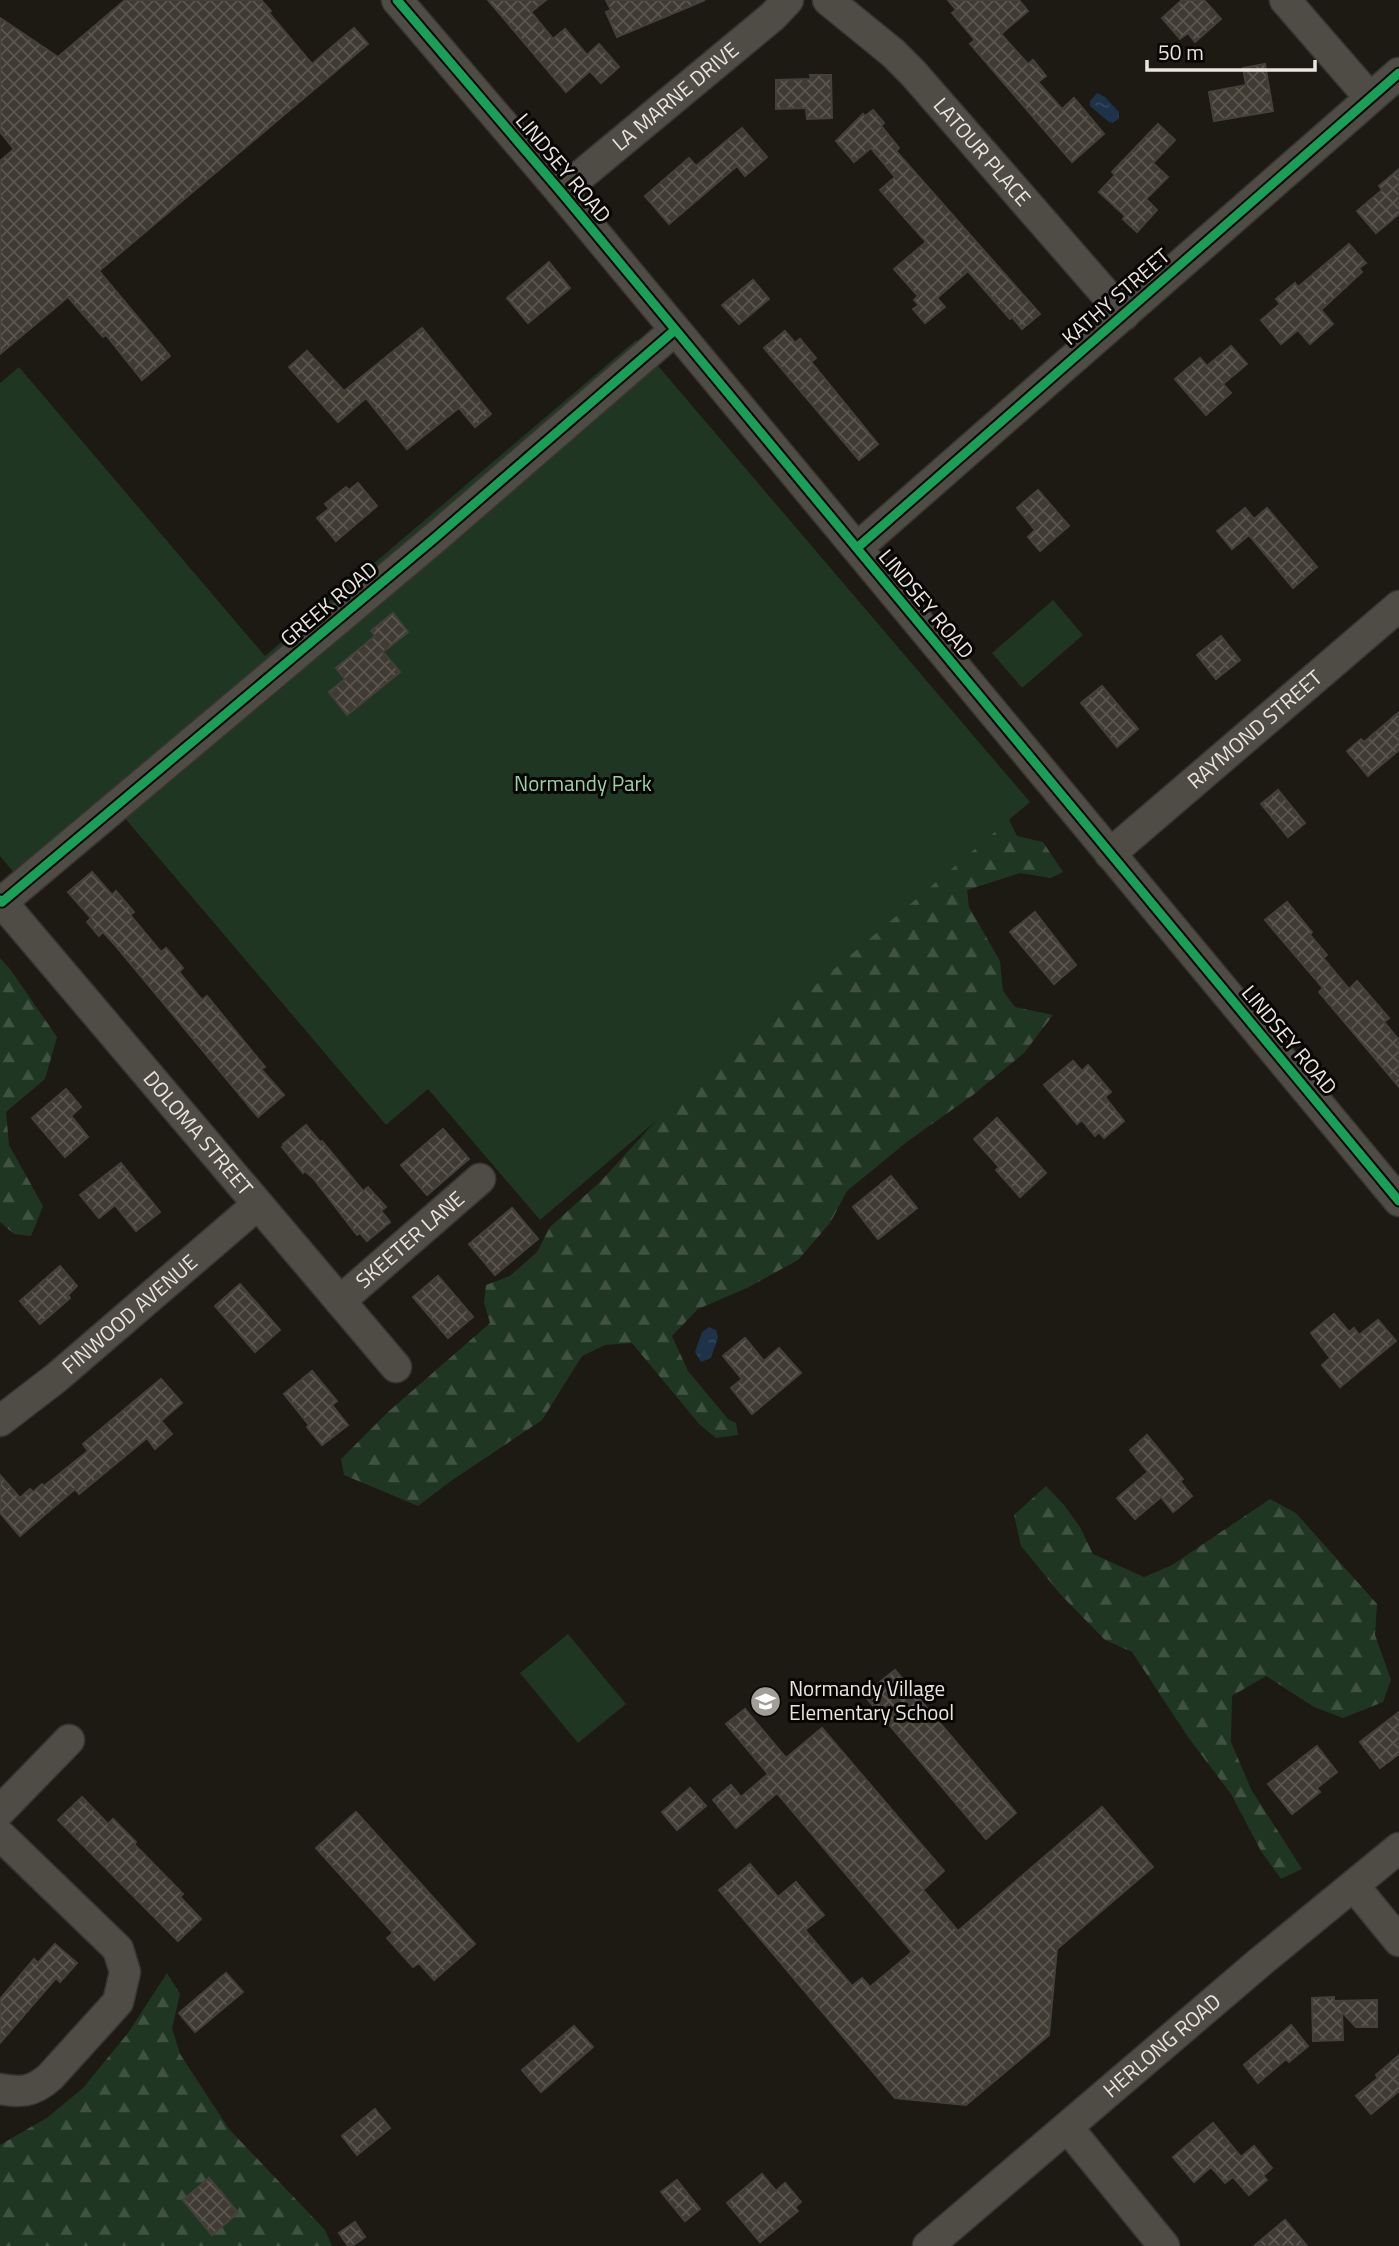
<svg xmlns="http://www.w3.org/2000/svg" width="1399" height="2246" font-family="'Titillium Web',sans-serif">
<defs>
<pattern id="forest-firs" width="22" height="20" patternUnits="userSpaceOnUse" patternTransform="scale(1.75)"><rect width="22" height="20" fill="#1f3622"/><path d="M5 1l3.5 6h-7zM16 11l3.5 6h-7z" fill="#405342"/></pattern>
<pattern id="water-ripples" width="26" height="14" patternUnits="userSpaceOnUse" patternTransform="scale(1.75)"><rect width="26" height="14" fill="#1e3349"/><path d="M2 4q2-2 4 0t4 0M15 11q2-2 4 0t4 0" fill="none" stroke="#34475a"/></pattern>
<pattern id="building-cross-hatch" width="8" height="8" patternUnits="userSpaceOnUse" patternTransform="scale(1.75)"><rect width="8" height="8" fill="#3f3a32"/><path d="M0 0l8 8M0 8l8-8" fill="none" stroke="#5b564f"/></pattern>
</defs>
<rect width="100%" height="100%" fill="#1d1913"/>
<g fill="url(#forest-firs)">
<polygon points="994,789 1017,836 1043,842 1063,872 1051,878 1020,873 967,890 969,907 1000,961 1003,991 1015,1007 1053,1015 1024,1053 973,1095 908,1141 847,1191 830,1223 798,1260 747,1288 698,1309 672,1336 688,1371 728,1419 736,1423 738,1435 716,1438 699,1424 632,1343 605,1345 582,1356 542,1420 451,1481 418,1506 344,1475 341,1459 388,1412 490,1323 484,1302 486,1285 510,1276 537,1252 550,1227 601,1181 694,1079"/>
<polygon points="0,958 10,969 57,1037 45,1079 6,1112 9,1145 43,1206 31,1236 14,1234 0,1222"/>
<polygon points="1046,1486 1064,1505 1080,1527 1093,1554 1144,1577 1172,1565 1270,1499 1296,1513 1377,1604 1375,1635 1391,1680 1383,1702 1343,1718 1314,1707 1266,1676 1232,1696 1231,1742 1251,1789 1302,1869 1281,1879 1261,1851 1231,1794 1188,1737 1132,1652 1105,1640 1061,1595 1021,1546 1014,1515"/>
<polygon points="167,1973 180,1994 172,2028 180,2054 229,2129 325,2230 332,2246 0,2246 0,2145 48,2117 83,2088 128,2033"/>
</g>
<g fill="#1f3622">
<polygon points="636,340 1030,802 540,1220 428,1089 386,1125 106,796 15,874 0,856 0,383 19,367 265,656"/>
<polygon points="1053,600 1083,635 1022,688 992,653"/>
<polygon points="568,1634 626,1704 578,1743 520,1673"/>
</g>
<g fill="url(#water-ripples)">
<polygon points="1097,93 1105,97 1119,112 1119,118 1113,123 1109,122 1090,106 1090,101"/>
<polygon points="709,1327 716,1330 718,1337 711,1358 701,1362 695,1352 702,1332"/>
</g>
<g fill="url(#building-cross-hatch)" stroke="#44403b" stroke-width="2">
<polygon points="125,0 261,0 271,11 269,13 312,64 354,28 368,44 99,271 170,356 142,380 106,335 103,337 68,297 0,354 0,161 14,149 0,132 0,18 58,57"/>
<polygon points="488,0 546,0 531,12 553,39 565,29 587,55 599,44 619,67 601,83 590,71 566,92"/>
<polygon points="606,0 705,0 617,37 606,12 611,10"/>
<polygon points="948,0 1019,0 1028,11 1001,34 1028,64 1033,60 1046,76 1038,82 1062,109 1074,98 1104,134 1072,162 970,44 975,40 952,13 956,10"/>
<polygon points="1182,0 1204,0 1221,19 1195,42 1188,33 1180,39 1162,18"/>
<polygon points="1265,64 1273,111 1214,121 1209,92 1246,85 1243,68"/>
<polygon points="810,75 831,75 832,118 807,119 806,108 776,109 776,80 811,79"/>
<polygon points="873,110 884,123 881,126 899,148 896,151 1040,314 1022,329 1012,317 1010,319 968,271 937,298 945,307 925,323 913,309 919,305 914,300 918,296 894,269 926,242 880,190 895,177 871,148 854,162 836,141 863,114 865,116"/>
<polygon points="1158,124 1175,140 1153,163 1168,177 1146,199 1157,210 1137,232 1123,219 1125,216 1099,192 1115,175 1112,172"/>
<polygon points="742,128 767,157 745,176 737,166 669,224 645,196 689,158 696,166"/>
<polygon points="1399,169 1399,214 1376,233 1357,211 1382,190 1379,186"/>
<polygon points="1349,244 1366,263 1359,268 1362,272 1321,310 1333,324 1310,344 1298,330 1281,344 1261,320 1280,304 1276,299 1295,283 1298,287"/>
<polygon points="549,262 570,288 528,323 507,298"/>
<polygon points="753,280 769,299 739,324 722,305"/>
<polygon points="422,328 491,414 475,427 459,408 407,449 366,398 338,422 289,367 307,351 344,391"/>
<polygon points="785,331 795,343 800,339 816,358 811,362 878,444 859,460 764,348"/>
<polygon points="1231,346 1247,364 1223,384 1231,393 1206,415 1175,379 1200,358 1207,366"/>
<polygon points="358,483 377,506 336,541 317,518 329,509 325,504 346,487 349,490"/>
<polygon points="1038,490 1069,526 1040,551 1028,537 1035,530 1017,508"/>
<polygon points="1245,508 1254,519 1267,508 1317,567 1293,588 1249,535 1232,549 1217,531"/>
<polygon points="393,613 408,632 383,652 400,672 347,715 329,692 345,679 336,668 375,636 371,631"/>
<polygon points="1221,636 1240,660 1216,679 1197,655"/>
<polygon points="1102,686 1138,729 1117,747 1081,703"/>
<polygon points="1399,712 1399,750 1368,776 1347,751 1361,739 1364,742"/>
<polygon points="1278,790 1305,823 1288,837 1261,804"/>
<polygon points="92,872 112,895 116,891 134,912 130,915 161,952 166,948 183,968 179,972 202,1000 207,996 265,1067 261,1069 284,1095 258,1117 115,945 103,932 99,936 87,922 91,918 68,892"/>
<polygon points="1287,902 1310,930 1312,932 1310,935 1327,955 1323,958 1349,989 1357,981 1389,1018 1384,1022 1399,1040 1399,1087 1319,992 1323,988 1265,920"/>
<polygon points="1035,912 1076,965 1054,984 1010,932"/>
<polygon points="1073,1061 1082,1071 1088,1065 1111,1092 1105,1097 1124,1121 1104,1138 1099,1132 1095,1136 1082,1120 1077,1124 1044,1085"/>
<polygon points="66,1089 81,1107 71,1116 88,1137 65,1157 32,1118"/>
<polygon points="997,1118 1046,1173 1020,1197 996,1170 999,1167 974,1139"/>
<polygon points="306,1125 320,1142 322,1141 363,1191 368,1187 386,1207 381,1211 390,1222 367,1241 360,1233 357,1235 313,1178 305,1171 303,1173 282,1147 285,1145 283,1144"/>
<polygon points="443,1129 469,1159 427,1195 401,1165"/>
<polygon points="121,1163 160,1212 136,1231 115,1205 99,1218 80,1195"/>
<polygon points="891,1176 917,1208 878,1239 853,1207"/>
<polygon points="512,1208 538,1239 495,1275 469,1244"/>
<polygon points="60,1266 77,1286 68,1295 70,1298 40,1324 20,1301"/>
<polygon points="438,1276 473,1317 448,1338 413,1297"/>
<polygon points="240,1284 280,1330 255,1352 215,1306"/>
<polygon points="1334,1314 1349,1332 1354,1328 1359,1335 1378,1320 1396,1341 1340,1387 1322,1365 1330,1358 1311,1333"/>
<polygon points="745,1338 764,1361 779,1348 801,1373 752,1414 731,1388 742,1379 723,1356"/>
<polygon points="312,1371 337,1401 332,1405 348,1425 322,1445 307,1427 309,1425 284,1394"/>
<polygon points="161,1379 182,1403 161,1421 172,1434 155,1449 147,1438 79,1494 75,1489 20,1536 0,1513 0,1475 20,1498 30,1489 33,1492 42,1484 44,1486 88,1451 83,1444"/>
<polygon points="1147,1435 1183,1479 1180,1481 1192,1496 1173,1512 1161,1497 1135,1519 1117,1498 1148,1472 1130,1450"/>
<polygon points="895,1670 1016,1813 986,1839 864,1695"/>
<polygon points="745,1709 786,1758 822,1728 944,1871 923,1890 958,1931 1102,1807 1153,1867 1057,1949 1049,2035 966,2105 895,2098 719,1890 750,1864 778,1897 796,1882 824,1915 805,1930 852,1986 862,1978 870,1987 912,1952 777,1793 736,1828 713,1800 731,1785 741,1797 768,1774 726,1724"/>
<polygon points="1399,1712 1399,1754 1380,1768 1360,1742"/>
<polygon points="1317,1746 1337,1772 1317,1788 1320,1792 1292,1814 1268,1784"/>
<polygon points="690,1788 706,1806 677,1830 662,1812"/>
<polygon points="82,1797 108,1824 113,1819 136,1842 134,1844 183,1894 180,1897 201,1919 178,1941 58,1820"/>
<polygon points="356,1812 475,1944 434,1980 419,1963 413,1967 387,1938 393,1933 316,1848"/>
<polygon points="55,1944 77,1963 60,1982 56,1978 0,2043 0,1999 34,1959 38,1963"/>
<polygon points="226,1973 243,1992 195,2032 179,2013"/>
<polygon points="1334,1997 1334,2001 1377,2000 1377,2027 1356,2027 1342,2012 1343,2040 1313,2041 1312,1998"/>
<polygon points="1291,2025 1308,2046 1289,2062 1286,2059 1258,2083 1244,2065"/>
<polygon points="574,2026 593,2047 541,2092 522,2070"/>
<polygon points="1399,2055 1399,2091 1371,2114 1356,2096 1378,2078 1376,2075"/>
<polygon points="375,2109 390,2128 357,2155 342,2136"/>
<polygon points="1213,2123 1241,2157 1254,2146 1272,2168 1263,2176 1267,2180 1249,2195 1233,2177 1225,2183 1211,2167 1194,2182 1173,2157"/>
<polygon points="762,2174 776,2191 785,2183 801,2202 795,2207 798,2211 760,2242 727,2203"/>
<polygon points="209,2178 238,2213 212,2235 183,2200"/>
<polygon points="677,2180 700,2209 685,2221 661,2192"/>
<polygon points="1285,2220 1307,2246 1254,2246"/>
<polygon points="355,2222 365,2237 352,2246 348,2246 339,2233"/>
</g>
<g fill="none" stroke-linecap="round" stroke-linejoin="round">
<defs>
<g id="minor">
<polyline points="397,0 561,192 1399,1201"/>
<path id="s1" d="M 828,0 L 893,53 L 913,73 L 1124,315"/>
<polyline points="1285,0 1370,98"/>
<path id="s2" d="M 561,192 L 773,16 L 788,0"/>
<polyline points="857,548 1399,73"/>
<path id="s3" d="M 1110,854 L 1399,606"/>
<path id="s4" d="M 0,900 L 396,1367"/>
<polyline points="2,902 436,537 675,330"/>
<path id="s5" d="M 340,1301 L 480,1179"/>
<path id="s6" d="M 0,1421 L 56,1378 L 257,1205"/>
<polyline points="0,1811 69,1740"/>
<path d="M 0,1835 L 118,1949 L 125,1972 L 118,2002 L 50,2077 C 33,2092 21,2093 0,2089"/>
<polyline points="1354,1886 1399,1941"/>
<polyline points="1068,2128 1164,2246"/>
<path id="s7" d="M 928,2246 L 1259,1963 L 1399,1848"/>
</g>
</defs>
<use href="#minor" stroke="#383531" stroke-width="33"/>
<use href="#minor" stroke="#4f4c46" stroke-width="30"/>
<defs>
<g id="cycleway">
<polyline points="397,0 561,192 1399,1201"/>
<polyline points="857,548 1399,73"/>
<polyline points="0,900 2,902 436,537 675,330"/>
</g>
</defs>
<use href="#cycleway" stroke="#080603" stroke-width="13"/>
<use href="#cycleway" stroke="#1a9f57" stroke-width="9"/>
</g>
<defs>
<symbol id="school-disc" viewBox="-11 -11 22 22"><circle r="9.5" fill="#a29e97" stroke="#080603"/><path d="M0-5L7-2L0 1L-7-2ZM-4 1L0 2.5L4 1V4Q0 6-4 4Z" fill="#fff"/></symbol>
</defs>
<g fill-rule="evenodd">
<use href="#school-disc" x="748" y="1684" width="35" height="35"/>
</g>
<g text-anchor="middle" stroke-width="6" stroke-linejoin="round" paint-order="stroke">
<g font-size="21" fill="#eae5de" stroke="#080603">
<text dy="7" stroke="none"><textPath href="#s2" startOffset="149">LA MARNE DRIVE</textPath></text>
<text dy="7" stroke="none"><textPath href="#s1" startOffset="217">LATOUR PLACE</textPath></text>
<text transform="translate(563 168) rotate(50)" y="7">LINDSEY ROAD</text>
<text transform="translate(1116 297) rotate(-41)" y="7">KATHY STREET</text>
<text transform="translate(329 604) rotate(-40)" y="7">GREEK ROAD</text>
<text transform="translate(926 604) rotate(50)" y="7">LINDSEY ROAD</text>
<text dy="7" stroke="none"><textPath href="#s3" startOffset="191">RAYMOND STREET</textPath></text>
<text transform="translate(1289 1040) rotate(50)" y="7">LINDSEY ROAD</text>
<text dy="7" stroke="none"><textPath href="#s4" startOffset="306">DOLOMA STREET</textPath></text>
<text dy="7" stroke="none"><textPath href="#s5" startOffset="93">SKEETER LANE</textPath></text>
<text dy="7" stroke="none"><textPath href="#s6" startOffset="168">FINWOOD AVENUE</textPath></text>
<text dy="7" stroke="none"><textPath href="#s7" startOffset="308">HERLONG ROAD</textPath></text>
</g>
<g font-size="21" fill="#9cd0a3" stroke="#080603">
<text x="583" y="791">Normandy Park</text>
</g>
<g font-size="21" fill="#eae5de" stroke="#080603" text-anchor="start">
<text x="789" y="1696">Normandy Village<tspan x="789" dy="24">Elementary School</tspan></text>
</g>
</g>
<path d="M1147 60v10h168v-10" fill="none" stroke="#eae5de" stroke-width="3.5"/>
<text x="1158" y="60" font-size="21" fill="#eae5de" stroke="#080603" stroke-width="5" paint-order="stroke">50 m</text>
</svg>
